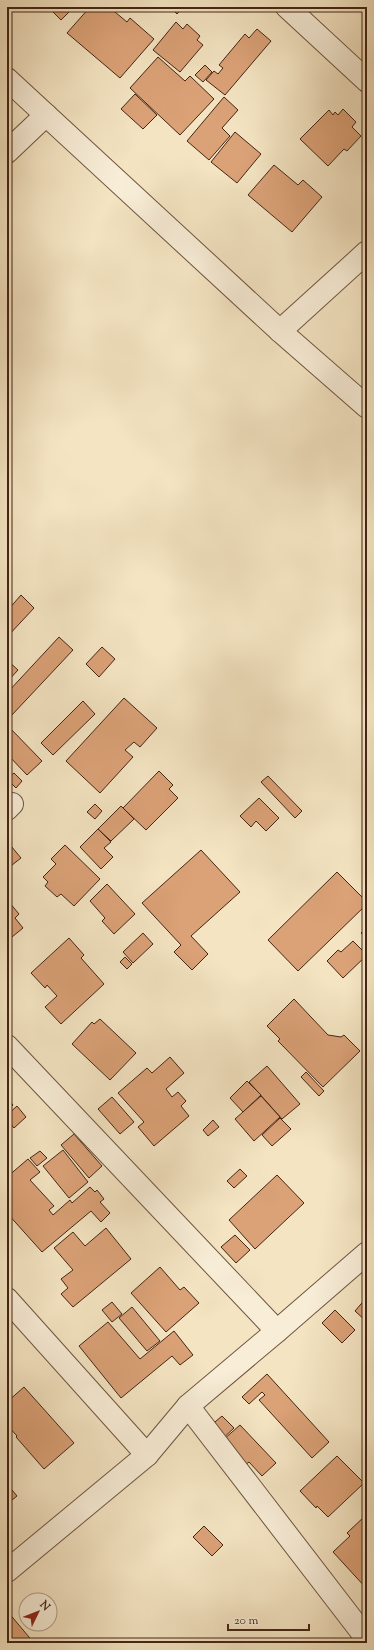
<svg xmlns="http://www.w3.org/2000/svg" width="374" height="1650" font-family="'Sorts Mill Goudy',serif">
<rect width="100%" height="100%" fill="#f4e4c2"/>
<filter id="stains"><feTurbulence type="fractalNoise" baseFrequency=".005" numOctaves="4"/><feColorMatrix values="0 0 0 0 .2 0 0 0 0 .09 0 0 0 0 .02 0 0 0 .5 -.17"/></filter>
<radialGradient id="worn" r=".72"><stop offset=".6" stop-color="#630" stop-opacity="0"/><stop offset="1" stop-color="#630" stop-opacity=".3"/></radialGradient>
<g fill="#dba177" stroke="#432514">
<polygon points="48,7 74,7 61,20"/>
<polygon points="90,7 95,11 99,7 109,7 127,22 130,18 154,39 120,78 67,33"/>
<polygon points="170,7 183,7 177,14"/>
<polygon points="176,22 183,29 187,24 200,36 197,40 203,45 180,72 153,50"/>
<polygon points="257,29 271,41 225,95 206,80 214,71 218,74 223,68 219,65 245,34 249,38"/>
<polygon points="158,57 185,81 190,76 214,99 180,135 130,88"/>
<polygon points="205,65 212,72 203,82 195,75"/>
<polygon points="135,94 157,115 143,129 121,109"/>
<polygon points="224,97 238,110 222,128 230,136 209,160 187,141"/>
<polygon points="343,109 356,122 352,127 361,136 347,151 344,149 328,166 300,139 329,110 333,115 335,112 338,115"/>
<polygon points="235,132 261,154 237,183 211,162"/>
<polygon points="274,165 298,185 303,180 322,197 292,232 248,195"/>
<polygon points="21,595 34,608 7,637 7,611"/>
<polygon points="59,637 73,650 11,716 7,713 7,693"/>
<polygon points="102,647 115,659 99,677 86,664"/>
<polygon points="7,660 18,670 7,682"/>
<polygon points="124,698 157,728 140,747 134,742 125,750 133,757 100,793 66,761"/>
<polygon points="83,701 95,714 53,755 41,743"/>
<polygon points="7,725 42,761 27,775 7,754"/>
<polygon points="159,771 173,785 169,789 178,798 146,830 123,808"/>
<polygon points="14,773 22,781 16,788 7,779"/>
<polygon points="268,776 302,811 295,818 261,782"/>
<polygon points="259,798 279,818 266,831 256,821 251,827 240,816"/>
<polygon points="95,804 102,811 95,819 87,812"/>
<polygon points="121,806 134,819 111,841 98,829"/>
<polygon points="98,829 111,842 104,848 113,857 101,869 80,847"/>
<polygon points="65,845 100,879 74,906 61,894 57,897 45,886 48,882 43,877 56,864 51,859"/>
<polygon points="11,846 21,858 7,869 7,849"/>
<polygon points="201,850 240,892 191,936 208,954 192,970 174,952 181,945 142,903"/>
<polygon points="337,872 367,902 367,904 298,971 268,940"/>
<polygon points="107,884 135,914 114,934 102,921 105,918 90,901"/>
<polygon points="9,902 19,914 15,918 23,928 7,941 7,904"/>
<polygon points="367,927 367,939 361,933"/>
<polygon points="143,933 153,944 133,963 123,952"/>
<polygon points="69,938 84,955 81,958 104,984 61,1024 45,1007 57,996 47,985 45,988 31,973"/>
<polygon points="353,941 367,955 343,978 327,961 338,950 341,952"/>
<polygon points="125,957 132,964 127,969 120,962"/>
<polygon points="294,999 328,1035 341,1037 344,1035 360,1051 323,1087 278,1041 280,1039 267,1026"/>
<polygon points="100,1019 136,1053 110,1080 72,1044 92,1022 94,1024"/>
<polygon points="170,1057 184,1073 166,1089 172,1097 178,1092 186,1101 181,1106 189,1116 154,1146 138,1127 144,1122 118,1093 147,1068 152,1073"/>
<polygon points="267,1066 300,1104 282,1119 249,1082"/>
<polygon points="306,1072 324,1091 319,1096 301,1077"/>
<polygon points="247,1081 261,1095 243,1112 230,1098"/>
<polygon points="261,1096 280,1117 254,1141 235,1119"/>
<polygon points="112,1097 134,1122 120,1134 98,1109"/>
<polygon points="7,1098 13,1105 7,1111"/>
<polygon points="17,1106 26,1117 14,1128 7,1120 7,1115"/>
<polygon points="280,1118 291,1129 272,1146 262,1135"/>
<polygon points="213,1120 219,1127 208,1136 203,1130"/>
<polygon points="74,1134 102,1166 89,1178 61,1145"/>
<polygon points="63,1150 88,1182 69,1198 43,1166"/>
<polygon points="40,1151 47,1158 37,1166 30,1158"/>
<polygon points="28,1159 40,1172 30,1180 54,1206 49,1210 53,1215 70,1200 72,1203 90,1187 95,1192 97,1190 104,1199 100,1202 110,1213 101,1222 91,1211 42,1252 7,1213 7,1177"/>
<polygon points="240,1169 247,1176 234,1188 227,1181"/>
<polygon points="277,1175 304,1203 255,1249 229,1220"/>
<polygon points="106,1228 131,1259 73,1307 61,1294 68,1288 61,1279 73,1270 54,1248 73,1232 85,1246"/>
<polygon points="235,1235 250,1250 236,1263 221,1247"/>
<polygon points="160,1267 180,1290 184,1287 199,1303 166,1332 131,1293"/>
<polygon points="367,1297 367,1322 355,1311"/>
<polygon points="112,1302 122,1314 112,1322 102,1310"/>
<polygon points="132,1307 160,1341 147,1351 119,1318"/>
<polygon points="335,1310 355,1330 342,1343 322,1323"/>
<polygon points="108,1322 140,1359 174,1331 193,1355 180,1365 172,1356 121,1398 79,1346"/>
<polygon points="267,1374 329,1442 312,1458 259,1400 265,1395 262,1392 249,1404 242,1397"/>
<polygon points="24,1387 74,1443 44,1469 16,1437 17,1436 7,1425 7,1402"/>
<polygon points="222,1416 234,1428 221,1440 209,1427"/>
<polygon points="240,1425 276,1463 262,1476 249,1462 245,1465 223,1440"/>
<polygon points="337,1456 364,1483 328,1517 317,1506 316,1508 300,1491"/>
<polygon points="7,1484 17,1496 7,1504"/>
<polygon points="366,1515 367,1516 367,1589 333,1552 350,1536 347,1533"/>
<polygon points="204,1526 223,1545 212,1556 193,1537"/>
<polygon points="8,1612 34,1643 7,1643"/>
</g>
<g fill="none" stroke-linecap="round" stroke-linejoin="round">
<defs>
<g id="street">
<polyline points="287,7 367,81"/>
<polyline points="7,79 280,331 367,407"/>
<polyline points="7,152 46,115"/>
<polyline points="280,331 367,252"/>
<polyline points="7,809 12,804"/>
<polyline points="7,1046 277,1331"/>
<polyline points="7,1299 147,1455"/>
<polyline points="188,1406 367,1639"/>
<polyline points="7,1571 147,1455 188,1406 277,1331 367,1253"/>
</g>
</defs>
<use href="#street" stroke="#6f5540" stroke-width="24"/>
<use href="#street" stroke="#f8edd7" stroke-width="22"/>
</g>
<rect width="374" height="1650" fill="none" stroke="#f4e4c2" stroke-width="24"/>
<rect x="8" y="8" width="358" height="1634" fill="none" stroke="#432514" stroke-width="2"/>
<rect x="12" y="12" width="350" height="1626" fill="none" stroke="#432514"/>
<g transform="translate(38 1612) rotate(47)"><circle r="19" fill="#f8edd7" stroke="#b09d89"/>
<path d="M0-3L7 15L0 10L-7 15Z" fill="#8f2418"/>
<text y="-6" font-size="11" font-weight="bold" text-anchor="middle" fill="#432514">N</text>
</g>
<path d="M228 1624v6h81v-6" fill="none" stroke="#432514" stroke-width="2"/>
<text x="234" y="1624" font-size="12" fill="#432514" stroke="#f8edd7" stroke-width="3" paint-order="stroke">20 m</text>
<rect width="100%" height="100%" filter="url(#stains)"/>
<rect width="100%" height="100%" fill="url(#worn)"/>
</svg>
